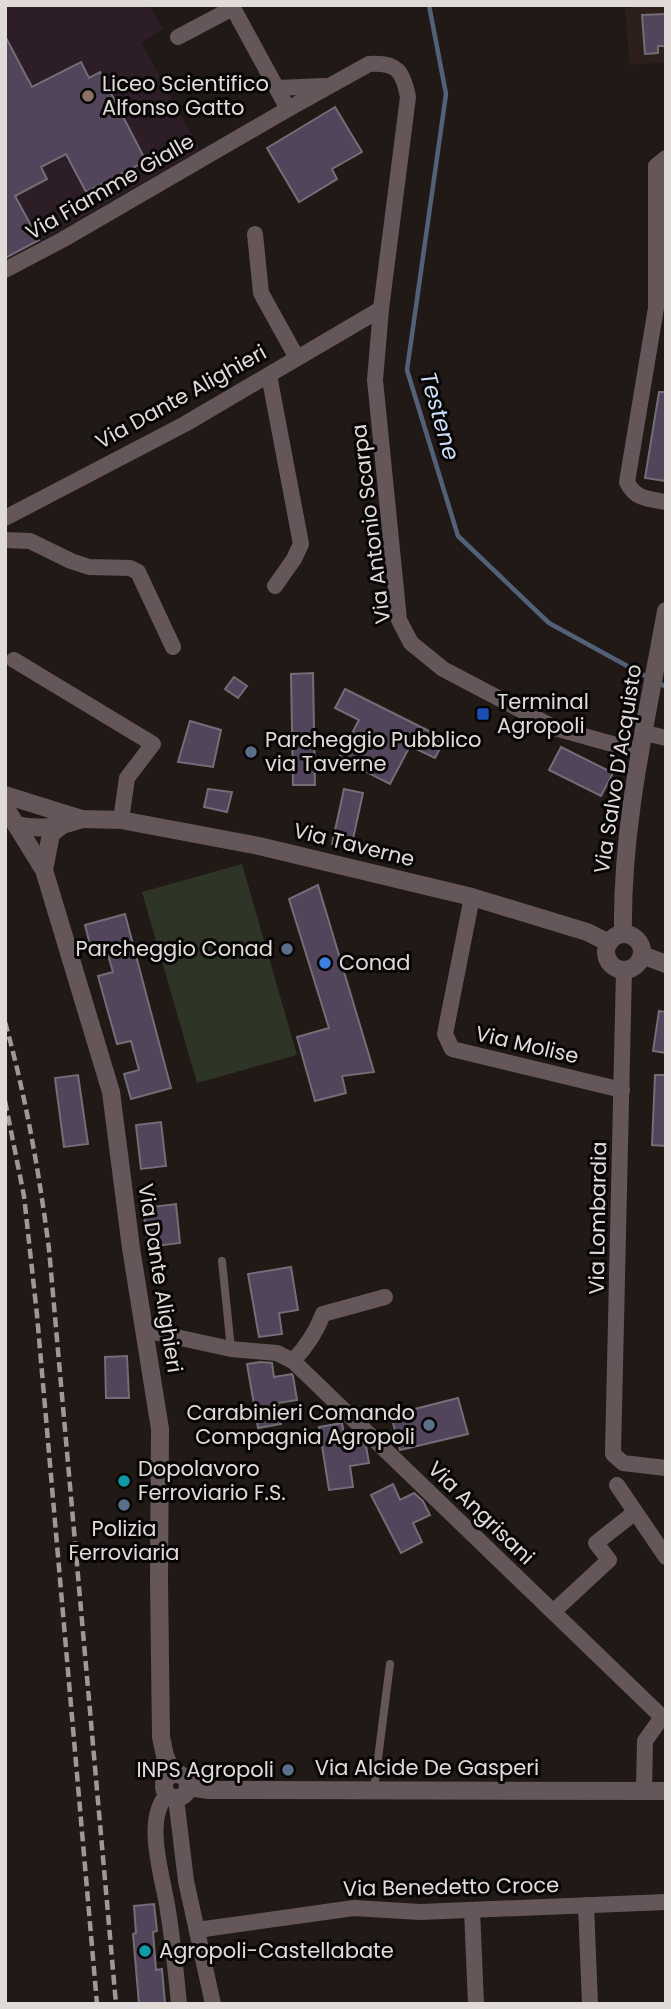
<svg xmlns="http://www.w3.org/2000/svg" width="671" height="2009" font-family="Poppins,sans-serif">
<rect width="100%" height="100%" fill="#211916"/>
<polygon fill="#2d1f1a" points="633,5 666,5 666,62 630,65 625,9"/>
<polygon fill="#2c1d27" points="5,5 149,5 163,29 141,42 200,150 5,261"/>
<polygon fill="#2e3426" points="242,864 297,1055 197,1083 142,892"/>
<g fill="none" stroke-linecap="round" stroke-linejoin="round">
<g stroke="#526178" stroke-width="4.5">
<polyline points="429,5 446,94 407,370 458,536 549,623 649,678"/>
<polyline points="657,682 666,687"/>
</g>
</g>
<g fill="#52445a" stroke="#726d76" stroke-width="2">
<polygon points="666,14 666,46 658,46 658,53 645,54 642,15"/>
<polygon points="5,36 32,87 81,62 89,78 100,72 146,161 86,192 66,154 41,167 47,179 15,196 39,240 5,258"/>
<polygon points="335,107 362,152 332,169 337,179 299,202 267,148"/>
<polygon points="659,392 666,392 666,481 645,478"/>
<polygon points="313,673 315,785 293,785 291,674"/>
<polygon points="234,677 247,686 238,698 225,689"/>
<polygon points="345,689 445,739 435,758 410,746 390,784 339,758 359,720 335,708"/>
<polygon points="190,721 221,730 213,767 178,762"/>
<polygon points="561,747 613,773 601,796 549,770"/>
<polygon points="208,789 232,792 227,812 204,807"/>
<polygon points="344,789 363,793 351,848 332,844"/>
<polygon points="318,885 374,1072 342,1076 346,1093 315,1101 297,1037 329,1028 289,899"/>
<polygon points="125,914 171,1088 131,1099 124,1074 139,1070 131,1041 117,1044 110,1019 98,976 113,972 105,945 91,949 85,925"/>
<polygon points="659,1011 666,1012 666,1053 653,1051"/>
<polygon points="78,1075 88,1144 64,1147 55,1078"/>
<polygon points="655,1075 666,1075 666,1146 652,1145"/>
<polygon points="161,1122 166,1166 141,1169 136,1125"/>
<polygon points="176,1204 180,1243 148,1247 143,1208"/>
<polygon points="291,1267 298,1310 279,1313 282,1334 259,1337 248,1274"/>
<polygon points="127,1356 129,1398 106,1398 105,1357"/>
<polygon points="260,1362 272,1363 274,1377 292,1374 293,1376 297,1400 278,1403 281,1424 258,1428 247,1364"/>
<polygon points="458,1398 468,1434 400,1450 391,1415"/>
<polygon points="342,1423 345,1440 358,1438 366,1446 369,1463 350,1466 353,1487 329,1490 319,1427"/>
<polygon points="393,1484 400,1500 414,1493 423,1501 430,1515 413,1523 422,1542 401,1553 371,1495"/>
<polygon points="154,1904 157,1931 153,1932 156,1970 162,1969 165,2003 139,2004 133,1934 136,1933 134,1906"/>
</g>
<g fill="none" stroke-linecap="round" stroke-linejoin="round">
<g stroke="#655759" stroke-width="8">
<polyline points="222,1261 231,1349"/>
<polyline points="374,1790 390,1664"/>
</g>
<g stroke="#655759" stroke-width="16">
<polyline points="277,88 324,86"/>
<path d="M 288,109 L 369,64 C 397,62 403,71 408,97 L 381,309 L 375,380 L 399,620 L 411,643 L 443,669 L 555,728 L 641,752"/>
<path d="M 666,158 L 656,166 L 656,308 L 627,482 C 635,499 648,499 666,502"/>
<polyline points="255,234 261,293 297,358"/>
<polyline points="5,270 62,240 288,109 233,8 178,37"/>
<polyline points="269,375 301,544 294,559 275,586"/>
<polyline points="5,518 185,424 381,309"/>
<polyline points="5,540 30,541 71,561 89,567 130,568 138,572 173,647"/>
<polyline points="14,660 153,744 127,778 121,820"/>
<polyline points="645,733 666,738"/>
<polyline points="472,897 445,1034 452,1049 622,1090"/>
<polyline points="624,970 613,1454 623,1463 666,1468"/>
<polyline points="144,1330 231,1349 277,1353 293,1361 662,1717 645,1741 644,1791"/>
<path d="M 293,1361 C 307,1346 316,1333 323,1314 L 385,1297"/>
<polyline points="617,1485 666,1557"/>
<polyline points="553,1612 609,1560 596,1543 634,1513"/>
<path d="M 168,1794 C 142,1819 164,1880 168,1911 C 173,1942 176,1973 179,2004"/>
<polyline points="176,1798 186,1881 213,2004"/>
<polyline points="586,1905 590,2004"/>
<polyline points="472,1910 476,2004"/>
<polyline points="197,1930 354,1908 420,1912 666,1902"/>
</g>
<g stroke="#655759" stroke-width="18">
<polyline points="5,795 82,819 121,820 259,846 472,897 587,932 609,943"/>
<polyline points="5,807 44,870 111,1092 131,1248 160,1429 159,1580 161,1737 165,1756 173,1774"/>
<path d="M 16,825 C 40,830 59,827 82,819"/>
<polyline points="44,870 51,834 61,826"/>
<path d="M 623,934 C 621,825 647,718 666,611"/>
<circle cx="624" cy="952" r="18"/>
<polyline points="642,955 666,964"/>
<circle cx="176" cy="1786" r="12"/>
<polyline points="188,1787 209,1790 666,1791"/>
</g>
<g stroke="#9f9896" stroke-width="4.5" stroke-dasharray="10 5" stroke-linecap="butt">
<path d="M 5,1022 C 26,1097 39,1172 49,1249 L 116,2004"/>
<polyline points="5,1101 24,1196 37,1315 97,2004"/>
</g>
</g>
<circle fill="#8d6e63" stroke="#080605" stroke-width="2.5" cx="88" cy="96" r="7"/>
<rect fill="#1a4fb4" stroke="#080605" stroke-width="2.5" x="476" y="707" width="14" height="14" rx="3.5"/>
<g fill="#5c6f8a" stroke="#080605" stroke-width="2.5">
<circle cx="251" cy="752" r="7"/>
<circle cx="287" cy="949" r="7"/>
<circle cx="429" cy="1425" r="7"/>
<circle cx="124" cy="1505" r="7"/>
<circle cx="288" cy="1770" r="7"/>
</g>
<circle fill="#3f7fe0" stroke="#080605" stroke-width="2.5" cx="325" cy="963" r="7"/>
<g fill="#0f9aa8" stroke="#080605" stroke-width="2.5">
<circle cx="124" cy="1481" r="7"/>
<circle cx="145" cy="1951" r="7"/>
</g>
<g text-anchor="middle" stroke-width="6" stroke-linejoin="round" paint-order="stroke">
<g font-size="21" fill="#e0dad8" stroke="#080605" text-anchor="start">
<text x="102" y="91">Liceo Scientifico<tspan x="102" dy="24">Alfonso Gatto</tspan></text>
<text x="497" y="709">Terminal<tspan x="497" dy="24">Agropoli</tspan></text>
<text x="265" y="747">Parcheggio Pubblico<tspan x="265" dy="24">via Taverne</tspan></text>
<text x="273" y="956" text-anchor="end">Parcheggio Conad</text>
<text x="339" y="970">Conad</text>
<text x="415" y="1420" text-anchor="end">Carabinieri Comando<tspan x="415" dy="24">Compagnia Agropoli</tspan></text>
<text x="138" y="1476">Dopolavoro<tspan x="138" dy="24">Ferroviario F.S.</tspan></text>
<text x="124" y="1536" text-anchor="middle">Polizia<tspan x="124" dy="24">Ferroviaria</tspan></text>
<text x="274" y="1777" text-anchor="end">INPS Agropoli</text>
<text x="159" y="1958">Agropoli-Castellabate</text>
</g>
<g font-size="21" fill="#e0dad8" stroke="#080605">
<text transform="translate(110 187) rotate(-30)" y="7">Via Fiamme Gialle</text>
<text transform="translate(181 397) rotate(-29)" y="7">Via Dante Alighieri</text>
<text transform="translate(371 524) rotate(-97)" y="7">Via Antonio Scarpa</text>
<text transform="translate(618 769) rotate(-81)" y="7">Via Salvo D'Acquisto</text>
<text transform="translate(354 845) rotate(14)" y="7">Via Taverne</text>
<text transform="translate(527 1045) rotate(13)" y="7">Via Molise</text>
<text transform="translate(598 1218) rotate(-89)" y="7">Via Lombardia</text>
<text transform="translate(160 1278) rotate(81)" y="7">Via Dante Alighieri</text>
<text transform="translate(481 1513) rotate(44)" y="7">Via Angrisani</text>
<text x="427" y="1775">Via Alcide De Gasperi</text>
<text transform="translate(451 1887) rotate(-1)" y="7">Via Benedetto Croce</text>
</g>
<g font-size="23" font-style="italic" fill="#cbddf8" stroke="#080605">
<text transform="translate(440 416) rotate(74)" y="8">Testene</text>
</g>
</g>
<rect width="671" height="2009" fill="none" stroke="#e0dad8" stroke-width="14"/>
</svg>
